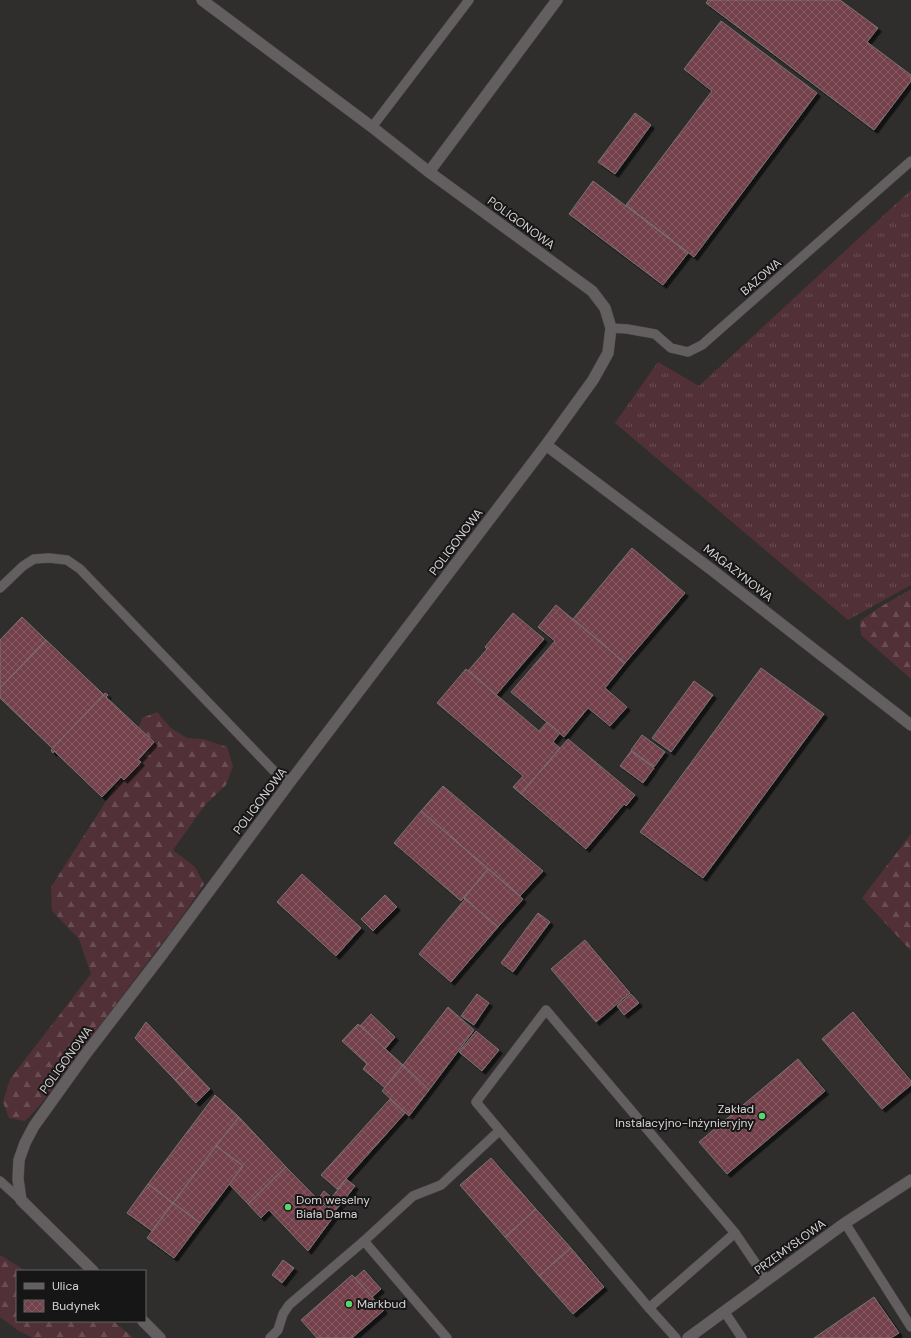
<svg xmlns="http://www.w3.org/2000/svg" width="911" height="1338" font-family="'DM Sans',sans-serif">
<defs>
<pattern id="grass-tufts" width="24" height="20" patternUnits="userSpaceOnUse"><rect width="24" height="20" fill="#513137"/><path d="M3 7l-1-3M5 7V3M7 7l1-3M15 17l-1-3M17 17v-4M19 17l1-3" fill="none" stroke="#694e53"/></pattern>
<pattern id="forest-firs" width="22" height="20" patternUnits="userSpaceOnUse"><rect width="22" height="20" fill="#513137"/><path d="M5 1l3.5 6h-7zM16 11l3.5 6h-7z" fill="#694e53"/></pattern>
<pattern id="building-cross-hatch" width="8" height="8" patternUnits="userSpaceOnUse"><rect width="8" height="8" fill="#73414b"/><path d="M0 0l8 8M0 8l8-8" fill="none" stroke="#865c64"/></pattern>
<filter id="shadow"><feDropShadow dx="3.5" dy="3.5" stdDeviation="0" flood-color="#0009"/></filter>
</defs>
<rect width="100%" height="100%" fill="#302d2d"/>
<polygon fill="url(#grass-tufts)" points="911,190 911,585 848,620 615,423 658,362 699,386"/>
<g fill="url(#forest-firs)">
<polygon points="911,589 911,679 861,635 860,621 880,607"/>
<polygon points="157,712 171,728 187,738 203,739 227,747 233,766 226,785 205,805 173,850 195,867 204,884 186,911 41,1104 25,1121 9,1118 3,1102 10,1079 91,974 79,939 52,911 51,887 126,770 142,718"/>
<polygon points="911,834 911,951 862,898"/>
<polygon points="0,1255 26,1271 17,1271 17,1321 113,1321 134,1338 33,1338 19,1331 0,1317"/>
</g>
<g fill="url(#building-cross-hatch)" stroke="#787475" filter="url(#shadow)">
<polygon points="708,0 840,0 878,28 867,42 911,75 911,81 874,130 706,3"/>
<polygon points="721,21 817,93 694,257 626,205 712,91 684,69"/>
<polygon points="635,113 651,125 615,174 598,162"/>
<polygon points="593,181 688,253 663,285 569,214"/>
<polygon points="632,548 685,593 625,663 573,619"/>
<polygon points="556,605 625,663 605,688 627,707 610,726 588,708 564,737 511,692 555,641 538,627"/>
<polygon points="513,613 544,639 496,695 468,671 487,649 485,647"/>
<polygon points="22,617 46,640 0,688 0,640"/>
<polygon points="46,640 104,695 53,749 0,698 0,688"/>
<polygon points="761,668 824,714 703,878 640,832"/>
<polygon points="466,669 539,731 547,722 560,733 553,742 560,748 521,794 513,787 523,776 437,703"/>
<polygon points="694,681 713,695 671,752 652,738"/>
<polygon points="105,693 108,695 106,697 154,742 138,760 141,762 124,780 121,777 102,797 54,751 53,753 51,750"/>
<polygon points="642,735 665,752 654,767 631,750"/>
<polygon points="568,739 635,795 626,806 624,804 586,849 521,794"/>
<polygon points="631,751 654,768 643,783 620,766"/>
<polygon points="443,786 543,871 520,896 421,811"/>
<polygon points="421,811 488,869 461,901 394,843"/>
<polygon points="488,869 523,899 498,927 464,898"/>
<polygon points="302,874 361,928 336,956 277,902"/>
<polygon points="385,895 397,907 373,931 361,919"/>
<polygon points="465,899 498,927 451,982 419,954"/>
<polygon points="538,913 550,922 513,972 501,963"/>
<polygon points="585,940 630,993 596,1022 551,969"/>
<polygon points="477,994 489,1003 474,1025 461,1016"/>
<polygon points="631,994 639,1003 624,1015 617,1006"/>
<polygon points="448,1007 474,1030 429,1090 403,1065"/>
<polygon points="853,1012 911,1081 911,1085 882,1109 822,1039"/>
<polygon points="371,1014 395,1037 385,1049 360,1026"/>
<polygon points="146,1022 189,1067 175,1080 135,1038"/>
<polygon points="358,1024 403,1065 385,1088 363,1069 367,1064 342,1041"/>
<polygon points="476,1031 499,1050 482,1071 459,1052"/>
<polygon points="798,1059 825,1091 727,1174 699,1142"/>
<polygon points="403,1065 429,1090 409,1116 382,1091"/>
<polygon points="189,1067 210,1089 196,1103 175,1080"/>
<polygon points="215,1095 239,1117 173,1203 148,1184"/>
<polygon points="390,1099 405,1113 337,1189 321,1175"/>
<polygon points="239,1117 286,1167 248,1204 229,1184 243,1166 216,1146"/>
<polygon points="216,1146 243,1166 200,1223 173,1203"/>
<polygon points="491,1158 536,1209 505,1237 460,1185"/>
<polygon points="286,1167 334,1216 308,1251 269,1210 261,1218 248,1204"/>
<polygon points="346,1179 355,1186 341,1204 332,1197"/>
<polygon points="148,1184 173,1203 152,1231 127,1213"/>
<polygon points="324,1191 340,1205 334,1212 318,1199"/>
<polygon points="173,1203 200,1223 174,1258 147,1238"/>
<polygon points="536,1209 571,1248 539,1276 505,1237"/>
<polygon points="571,1248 604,1287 573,1314 539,1276"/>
<polygon points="283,1260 294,1268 282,1283 272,1275"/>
<polygon points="364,1270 381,1289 372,1297 355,1278"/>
<polygon points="352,1275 384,1310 352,1338 317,1338 301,1320"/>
<polygon points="874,1297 899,1333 891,1338 814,1338"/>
</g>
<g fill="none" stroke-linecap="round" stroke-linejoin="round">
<defs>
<g id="service">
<polyline points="372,127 469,0"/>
<polyline points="611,328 627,329 655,334 671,348 688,352 702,345 911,161"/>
<polyline points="0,588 23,566 34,559 49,558 67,560 80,569 274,771 290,782"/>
<polyline points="0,1181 21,1200"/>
<polyline points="845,1223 911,1327"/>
<polyline points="364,1241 447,1338"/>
<polyline points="649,1308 735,1233"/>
<polyline points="724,1311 742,1338"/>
<polyline points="270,1338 278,1330 283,1314 289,1305 364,1241 413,1196 441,1185 499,1131"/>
<polyline points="676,1338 649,1308 476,1102 546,1010 735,1233 767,1280"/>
</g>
<g id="minor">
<polyline points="429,172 557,0"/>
<polyline points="546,445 712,570 911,725"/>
<polyline points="93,1271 21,1200 18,1179 19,1160 25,1143 34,1126 85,1055 161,956 290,782 546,445 593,380 608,353 611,328 605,308 592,291 429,172 372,127 202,0"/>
<polyline points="143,1321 160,1338"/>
<polyline points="688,1338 845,1223 911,1180"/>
</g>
</defs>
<use href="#service" stroke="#4d4a4b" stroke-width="10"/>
<use href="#minor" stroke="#4d4a4b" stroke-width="12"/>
<use href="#service" stroke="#635f60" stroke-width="9"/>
<use href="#minor" stroke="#635f60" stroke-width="11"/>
</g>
<g fill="#59d56f" stroke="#171616" stroke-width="1.5">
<circle cx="762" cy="1116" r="4"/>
<circle cx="288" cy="1207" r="4"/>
<circle cx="349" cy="1304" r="4"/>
</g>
<g text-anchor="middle" stroke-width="4" stroke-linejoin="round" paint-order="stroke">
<g font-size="12" fill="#d6d4d4" stroke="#171616">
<text transform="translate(521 223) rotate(36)" y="4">POLIGONOWA</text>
<text transform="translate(761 277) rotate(-41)" y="4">BAZOWA</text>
<text transform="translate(456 542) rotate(-53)" y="4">POLIGONOWA</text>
<text transform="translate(738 573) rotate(38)" y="4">MAGAZYNOWA</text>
<text transform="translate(260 801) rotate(-53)" y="4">POLIGONOWA</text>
<text transform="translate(66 1060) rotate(-54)" y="4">POLIGONOWA</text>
<text transform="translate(790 1247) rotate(-36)" y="4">PRZEMYSŁOWA</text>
</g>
<g font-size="12" fill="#d6d4d4" stroke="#171616" text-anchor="start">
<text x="754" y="1113" text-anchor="end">Zakład<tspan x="754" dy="14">Instalacyjno-Inżynieryjny</tspan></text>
<text x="296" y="1204">Dom weselny<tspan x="296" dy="14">Biała Dama</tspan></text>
<text x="357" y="1308">Markbud</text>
</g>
</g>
<rect x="16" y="1270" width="130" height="52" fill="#171616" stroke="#636262"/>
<rect x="24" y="1283" width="20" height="6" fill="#635f60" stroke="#636262"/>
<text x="52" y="1290" font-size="12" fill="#d6d4d4">Ulica</text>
<rect x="24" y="1300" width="20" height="12" fill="url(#building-cross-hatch)" stroke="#636262"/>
<text x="52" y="1310" font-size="12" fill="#d6d4d4">Budynek</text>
</svg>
